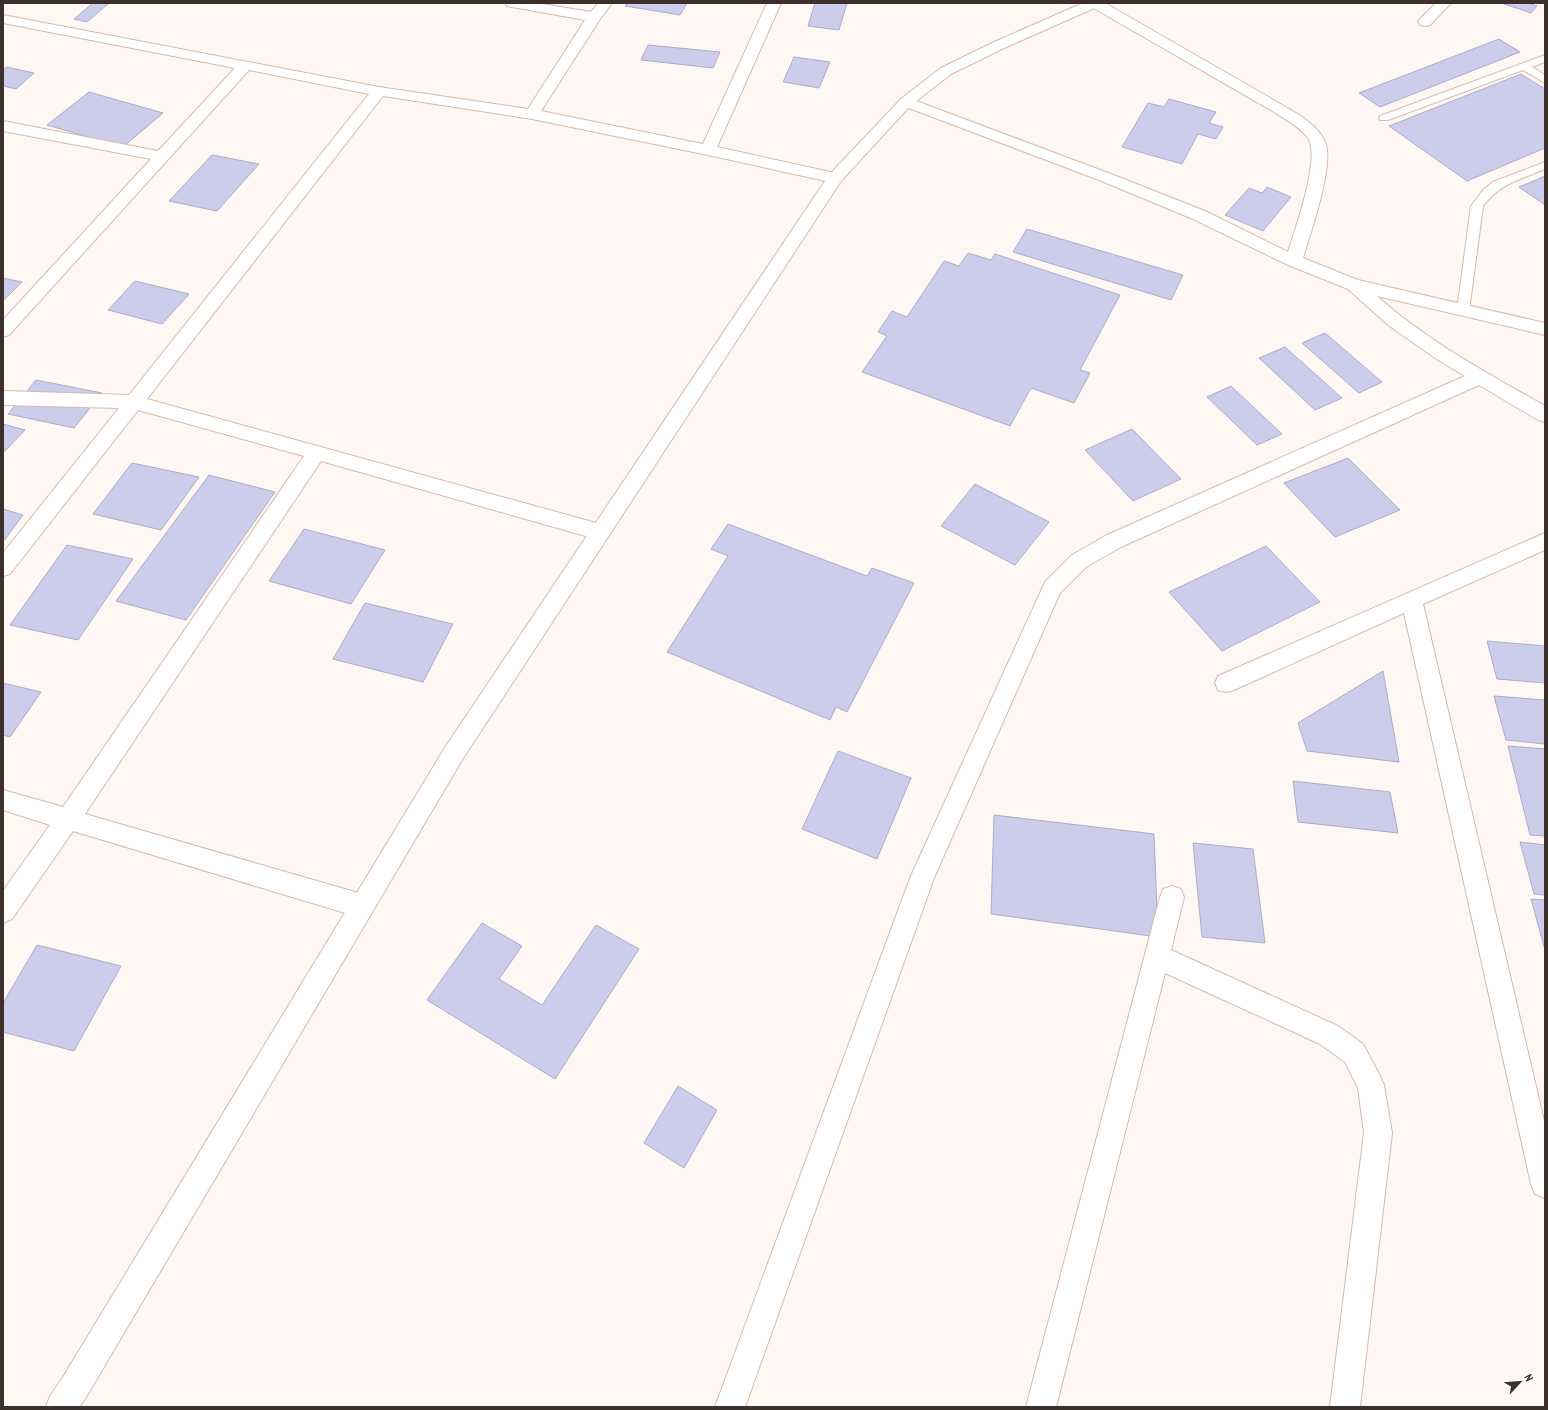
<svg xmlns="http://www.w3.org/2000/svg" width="1548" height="1410" font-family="'PT Sans Narrow',sans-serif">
<rect width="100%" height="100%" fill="#fef7f4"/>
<g fill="#cccceb" stroke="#adacca">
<polygon points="93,3 109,3 87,22 74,19"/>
<polygon points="628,3 687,3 680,15 625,6"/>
<polygon points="815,3 847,3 839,30 808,26"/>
<polygon points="1501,3 1528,3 1537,6 1531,13"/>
<polygon points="1499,39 1520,52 1380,107 1359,93"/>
<polygon points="648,45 720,52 713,68 641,60"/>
<polygon points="794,57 830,62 819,88 783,82"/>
<polygon points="6,67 34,73 16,89 3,86 3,70"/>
<polygon points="1521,74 1545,89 1545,148 1467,181 1389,126"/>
<polygon points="89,92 163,113 123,147 47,125"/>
<polygon points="1169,99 1216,112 1209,123 1223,127 1216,139 1198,134 1182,164 1122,147 1148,103 1164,107"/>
<polygon points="212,155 259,164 217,211 169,201"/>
<polygon points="1545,176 1545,205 1519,187"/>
<polygon points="1267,187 1291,197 1263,231 1225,215 1249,188 1262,193"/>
<polygon points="1027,229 1183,275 1171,300 1013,252"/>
<polygon points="968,253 991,260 995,254 1120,295 1080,370 1090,373 1074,403 1031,388 1010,426 862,372 887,336 878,332 892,311 907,317 944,261 959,266"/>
<polygon points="3,278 22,282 3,301"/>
<polygon points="135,281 189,294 162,324 108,310"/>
<polygon points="1325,333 1382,382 1359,393 1302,343"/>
<polygon points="1285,347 1342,398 1315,410 1259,358"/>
<polygon points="36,380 102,393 74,428 8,414"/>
<polygon points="1231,386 1282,434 1257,445 1207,397"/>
<polygon points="3,424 25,430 3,453"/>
<polygon points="1132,429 1181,479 1133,501 1085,450"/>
<polygon points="1348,458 1400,510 1335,537 1284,483"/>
<polygon points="132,463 199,477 161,530 93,514"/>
<polygon points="209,475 275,492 186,620 116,601"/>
<polygon points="975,484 1049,522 1015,565 941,526"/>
<polygon points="3,509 23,515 3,542"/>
<polygon points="728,524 867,576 872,568 914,583 847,712 836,707 830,720 667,652 728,556 711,549"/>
<polygon points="304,529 385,550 351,604 269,581"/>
<polygon points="67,545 133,559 78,640 10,625"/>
<polygon points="1266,546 1320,602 1222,651 1169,592"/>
<polygon points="365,603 453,624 423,682 333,659"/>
<polygon points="1487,641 1545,646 1545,683 1497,679"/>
<polygon points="1383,671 1399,762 1307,751 1298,723"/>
<polygon points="3,683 41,692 10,737 3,735"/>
<polygon points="1494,696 1545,700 1545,744 1506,740"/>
<polygon points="1508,746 1545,749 1545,836 1530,835"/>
<polygon points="838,751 911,778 877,859 802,829"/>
<polygon points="1293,781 1390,792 1398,833 1298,822"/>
<polygon points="994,815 1154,834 1158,937 991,914"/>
<polygon points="1520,842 1545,845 1545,895 1534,894"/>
<polygon points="1193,843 1253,849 1265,943 1202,937"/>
<polygon points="1531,899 1545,900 1545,950"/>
<polygon points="482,923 522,946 499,979 542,1005 596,925 639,949 555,1079 427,1000"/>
<polygon points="37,945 121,966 74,1051 3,1032 3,1003"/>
<polygon points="678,1086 717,1110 684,1168 644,1143"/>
</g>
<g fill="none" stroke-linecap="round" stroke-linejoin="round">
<defs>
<g id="lane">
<polygon points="1545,55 1545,62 1532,67 1545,75 1545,83 1523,70 1388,120 1380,120 1379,118 1380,116"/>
<path d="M 1545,162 L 1545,169 C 1519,180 1501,183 1483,206 L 1469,311 L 1467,314 L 1463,315 L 1459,314 L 1457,311 L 1471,206 L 1484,189 L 1493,182 Z"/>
</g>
<g id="street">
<polygon points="505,3 536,3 591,12 598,3 612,3 600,19 541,111 703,144 767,3 781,3 717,147 835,173 841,175 843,178 841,181 835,183 708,155 532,119 383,96 147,399 600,524 607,527 610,532 607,537 600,540 321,461 85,814 362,894 371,898 374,906 371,914 362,918 73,831 12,919 3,923 3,891 50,825 3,810 3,790 63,807 304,456 138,410 10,574 3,576 3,553 119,408 3,405 3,391 129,395 369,94 249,70 9,335 3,337 3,320 151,159 3,131 3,121 158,151 235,68 3,23 3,15 379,87 528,109 585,20 512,7 507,6"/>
<path d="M 1088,3 L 1105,3 L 1284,106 C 1299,115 1318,125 1325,142 C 1335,164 1310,234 1303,258 L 1358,280 L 1545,323 L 1545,335 L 1377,296 C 1427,341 1487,373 1545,406 L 1545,422 L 1538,420 L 1479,385 L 1121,547 L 1086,567 L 1060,593 L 934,878 L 745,1407 L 715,1407 L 910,878 L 1045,582 L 1072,555 L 1107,535 L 1465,376 L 1438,360 L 1388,325 L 1348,289 L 1288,265 L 1193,219 L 1099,180 L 901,105 L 899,102 L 901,99 L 906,98 L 911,99 L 1111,174 L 1205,211 L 1288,252 C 1295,229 1321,158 1308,138 C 1300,127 1285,119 1274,112 L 1090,6 Z"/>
<polygon points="1436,3 1451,3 1430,25 1425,26 1420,25 1418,22 1420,19"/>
<polygon points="1545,533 1545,550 1423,604 1545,1125 1545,1198 1535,1194 1531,1184 1404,613 1234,690 1226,692 1218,690 1215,683 1218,676"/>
<polygon points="1172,886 1181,889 1184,897 1171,950 1338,1026 1363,1044 1380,1076 1384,1085 1392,1133 1360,1407 1330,1407 1364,1133 1358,1088 1345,1062 1320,1044 1165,973 1056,1407 1026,1407 1160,897 1163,889"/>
</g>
<polygon id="secondary" points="1083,3 1101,3 1099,6 1002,49 951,74 911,105 841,181 462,760 85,1399 79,1407 46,1407 50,1396 63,1377 446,746 829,175 901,99 941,68 992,43"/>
</defs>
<use href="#lane" stroke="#d9b9aa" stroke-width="2"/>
<use href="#street" stroke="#d9b9aa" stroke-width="2"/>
<use href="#secondary" stroke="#d9b9aa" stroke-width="2"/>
<use href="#lane" fill="#fff" fill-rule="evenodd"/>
<use href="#street" fill="#fff" fill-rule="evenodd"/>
<use href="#secondary" fill="#fff" fill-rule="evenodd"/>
</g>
<rect width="1548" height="1410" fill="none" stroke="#3d302a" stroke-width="8"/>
<g transform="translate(1520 1382) rotate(64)" stroke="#ffffff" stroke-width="3" paint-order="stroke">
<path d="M0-3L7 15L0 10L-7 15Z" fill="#3d302a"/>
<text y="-6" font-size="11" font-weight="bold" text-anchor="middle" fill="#3d302a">N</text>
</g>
</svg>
